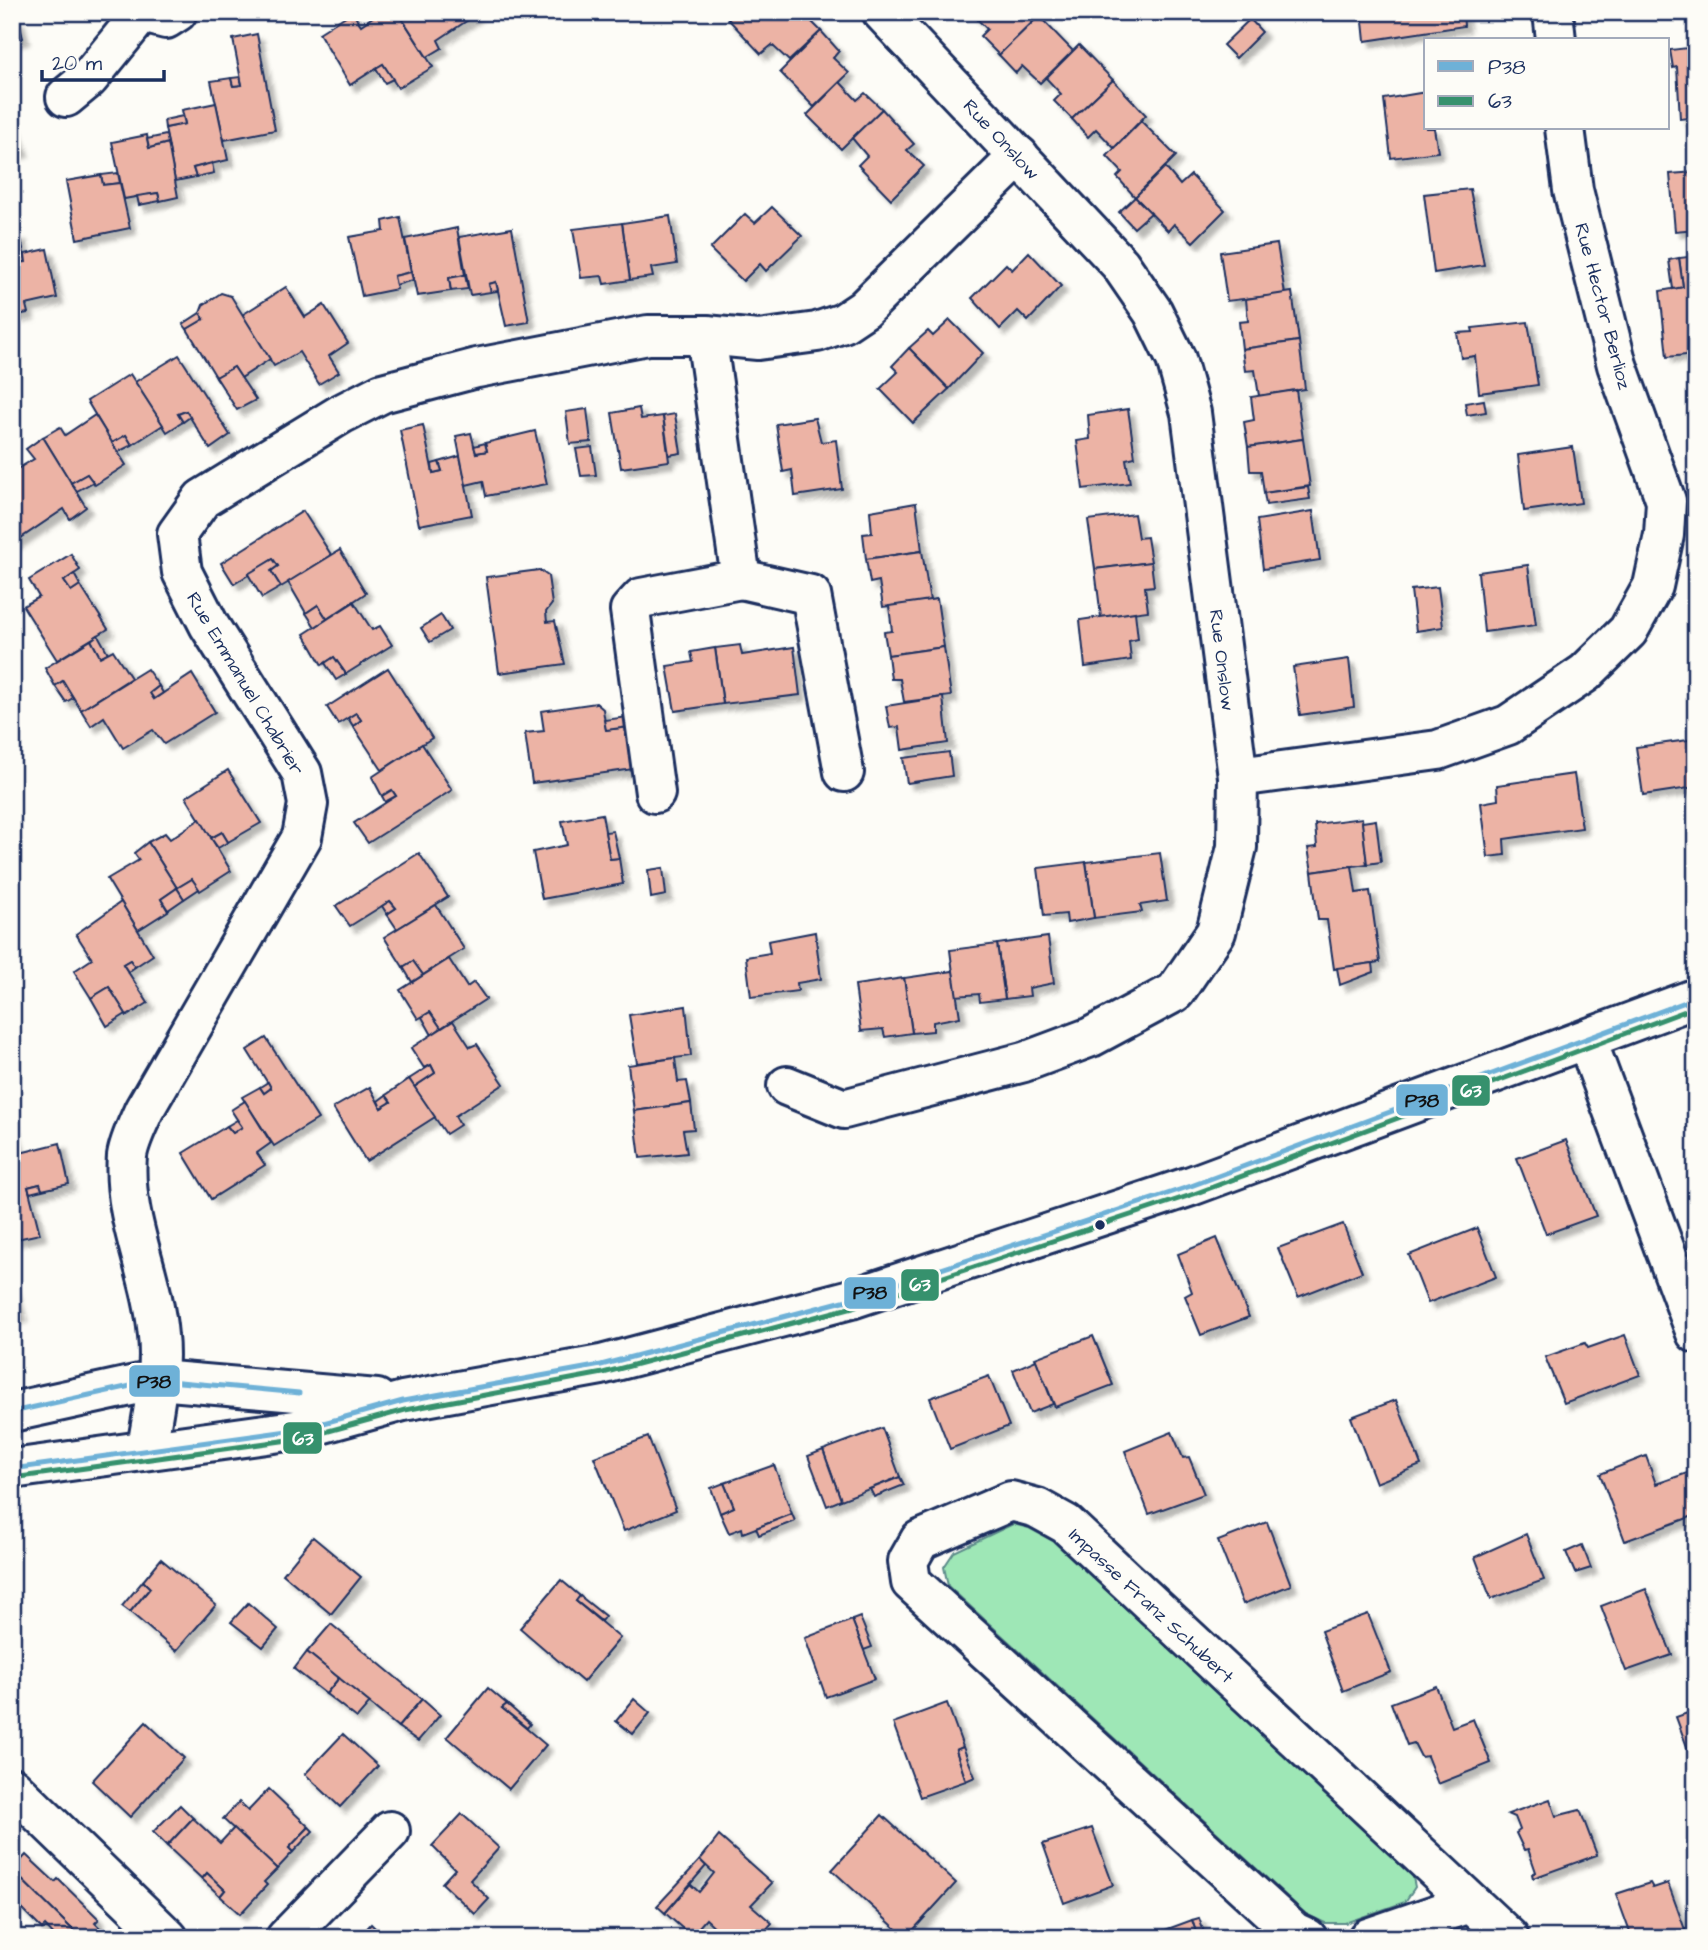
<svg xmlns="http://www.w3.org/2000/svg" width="1708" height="1950" font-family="'Architects Daughter',sans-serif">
<defs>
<filter id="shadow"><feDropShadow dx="6" dy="6" stdDeviation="2" flood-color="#0004"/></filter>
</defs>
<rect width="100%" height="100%" fill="#fdfcf7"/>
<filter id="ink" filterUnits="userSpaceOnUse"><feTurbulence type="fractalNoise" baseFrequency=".0143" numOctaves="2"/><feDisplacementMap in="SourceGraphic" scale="14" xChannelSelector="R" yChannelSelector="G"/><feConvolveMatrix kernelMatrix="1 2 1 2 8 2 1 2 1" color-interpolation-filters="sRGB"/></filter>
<g filter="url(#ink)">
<polygon fill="#9ee7b6" stroke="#5c8b8a" stroke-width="2" points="1013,1524 1029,1528 1053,1541 1412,1873 1415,1887 1405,1902 1345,1923 1325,1923 1306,1914 948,1586 944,1567 954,1552"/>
<g fill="#ecb3a5" stroke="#1b2f5e" stroke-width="2" filter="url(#shadow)">
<polygon points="352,12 361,25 380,12 398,12 433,67 398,88 383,64 350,85 319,33"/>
<polygon points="398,12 480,12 438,40 442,48 427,57"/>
<polygon points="735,12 802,12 821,31 789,61 772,45 761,54 728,19"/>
<polygon points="1035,12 1039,16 999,55 980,36 987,29 971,13"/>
<polygon points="1362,12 1463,12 1464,26 1365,41"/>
<polygon points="1039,16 1073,51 1040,83 1022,66 1016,73 999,55"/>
<polygon points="18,19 23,38 12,41 12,21"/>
<polygon points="1250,19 1262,32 1236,58 1223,45"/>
<polygon points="821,31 839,51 833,58 849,73 814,107 780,72"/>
<polygon points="257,34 275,130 224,140 211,81 231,78 233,86 242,85 233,39"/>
<polygon points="1079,45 1113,80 1072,119 1054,101 1061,94 1046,78"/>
<polygon points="1696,47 1696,117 1680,119 1677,67 1673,68 1670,50"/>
<polygon points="383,64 393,79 385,83 376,68"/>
<polygon points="240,77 242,85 233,86 231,78"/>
<polygon points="1113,80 1146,115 1114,148 1096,129 1088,137 1072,119"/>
<polygon points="840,82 857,100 865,93 882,109 841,149 807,115"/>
<polygon points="1426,92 1426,128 1434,128 1438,152 1391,158 1384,99"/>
<polygon points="216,103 228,160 193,168 196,177 175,181 165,128 185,124 182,110"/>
<polygon points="882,109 914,144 907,150 924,166 891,199 858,165 867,156 852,138"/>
<polygon points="183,116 185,124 165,128 164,120"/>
<polygon points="12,119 22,151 12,153"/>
<polygon points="1141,121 1176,156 1135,197 1117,177 1122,172 1107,156"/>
<polygon points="147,135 149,148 168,143 178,197 160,201 158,193 124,199 112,142"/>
<polygon points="166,135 168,143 149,148 147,139"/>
<polygon points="212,163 214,173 196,177 193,168"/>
<polygon points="1165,167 1180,185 1191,175 1225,210 1193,242 1174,224 1168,231 1135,197"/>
<polygon points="1696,172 1696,229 1675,231 1670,174"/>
<polygon points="118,173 120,183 103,185 101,175"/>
<polygon points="101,175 103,185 120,183 130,228 77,239 66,181"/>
<polygon points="1470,189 1484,265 1434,273 1424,194"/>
<polygon points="158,193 160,201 139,205 137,196"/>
<polygon points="1135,197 1151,213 1134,228 1119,212"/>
<polygon points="772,207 802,236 766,271 760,264 743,281 710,249 745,214 755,223"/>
<polygon points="670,216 677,264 651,268 653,277 630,280 622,223"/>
<polygon points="400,217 411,272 394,276 397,289 362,296 349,237 384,231 383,221"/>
<polygon points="622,223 630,280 604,284 602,276 581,278 573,229"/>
<polygon points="457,228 465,275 449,278 451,291 417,296 405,239"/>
<polygon points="512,228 529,322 506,326 496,282 489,284 491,292 470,295 459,237"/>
<polygon points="20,235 26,262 17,263 12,237"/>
<polygon points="12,242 17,263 26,262 25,254 47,249 57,298 26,305 28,313 12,316"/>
<polygon points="1277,244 1285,294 1227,301 1220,252"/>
<polygon points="1029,252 1061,286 1028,321 1018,311 1000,329 972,298 1006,264 1012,270"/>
<polygon points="1696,256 1696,354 1667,357 1660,291 1683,287 1679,258"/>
<polygon points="1679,258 1683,287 1673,289 1669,260"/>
<polygon points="411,272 413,280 396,285 394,276"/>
<polygon points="465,275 468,289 451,291 449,278"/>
<polygon points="496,282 498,291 491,292 489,284"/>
<polygon points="286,287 305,317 324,305 348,343 329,356 339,372 319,384 299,352 274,366 242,315"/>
<polygon points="1292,292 1299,341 1242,349 1239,322 1248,321 1246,299"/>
<polygon points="221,293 231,296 270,359 241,378 234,367 216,377 187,329 204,319 200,313 203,305"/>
<polygon points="200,313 204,319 187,329 183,324"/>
<polygon points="950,320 983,353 949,389 909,348 928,331 933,336"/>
<polygon points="1528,322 1538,385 1479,393 1475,356 1461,358 1457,333 1473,332 1472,328"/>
<polygon points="1299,341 1305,389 1259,396 1255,370 1245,371 1242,349"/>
<polygon points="909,348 949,389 913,423 880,389 898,372 892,366"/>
<polygon points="179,355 230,435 210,449 186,411 178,414 183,422 167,432 135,382"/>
<polygon points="234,367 256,400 237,410 216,377"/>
<polygon points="130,374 163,425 132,445 126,435 112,443 87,401"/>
<polygon points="1296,390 1303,439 1248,447 1244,422 1254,420 1251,397"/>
<polygon points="1484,400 1486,412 1467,415 1465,403"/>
<polygon points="639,408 641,419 663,416 669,461 621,468 612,413"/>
<polygon points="587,409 591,442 570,444 566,412"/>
<polygon points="1128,409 1135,457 1126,459 1130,483 1083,489 1077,441 1090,439 1088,415"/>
<polygon points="186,411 190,417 183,422 178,414"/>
<polygon points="675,414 681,453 669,455 663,416"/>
<polygon points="95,415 126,465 95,485 87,474 71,483 43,437 60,427 65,435"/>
<polygon points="815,418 821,442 836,440 842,489 795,496 792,470 783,472 776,424"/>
<polygon points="423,425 433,473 442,471 439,462 460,456 472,515 419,525 400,430"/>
<polygon points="535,431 547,484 486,496 483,481 466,485 456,436 471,433 476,453 487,451 485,443"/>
<polygon points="126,435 132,445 118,452 112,443"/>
<polygon points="43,437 86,507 70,519 64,509 12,544 12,472 34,459 26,449"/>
<polygon points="1303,439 1310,486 1264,493 1261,471 1250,471 1248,447"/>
<polygon points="485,443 487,451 476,453 474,446"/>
<polygon points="592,447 596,475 581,476 576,449"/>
<polygon points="1573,447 1581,503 1524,511 1518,455"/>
<polygon points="439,462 442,471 433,473 432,464"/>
<polygon points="87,474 93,482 77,491 71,483"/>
<polygon points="1308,487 1310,499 1266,505 1264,493"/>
<polygon points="916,503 922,551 866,559 863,534 872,533 870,511"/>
<polygon points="303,511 332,556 281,587 271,571 278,566 273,559 234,584 221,563"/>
<polygon points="1313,511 1320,560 1263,569 1257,520"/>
<polygon points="1134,514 1138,538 1147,537 1151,562 1095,569 1088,520"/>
<polygon points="340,550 366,593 327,619 318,605 306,613 288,582"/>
<polygon points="922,551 930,601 883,607 879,581 870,583 866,559"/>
<polygon points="71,554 80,570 64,581 71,591 80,585 108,629 57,660 23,606 39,597 29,580"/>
<polygon points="273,559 278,566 271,571 281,587 262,598 248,574"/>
<polygon points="1151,562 1154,586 1145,587 1148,611 1101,617 1095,569"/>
<polygon points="1528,565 1536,625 1484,632 1478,572"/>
<polygon points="539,570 548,576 552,604 546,612 547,622 555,621 565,664 499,673 486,577"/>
<polygon points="74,574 80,585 71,591 64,581"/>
<polygon points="1438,587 1443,627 1416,631 1411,590"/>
<polygon points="937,599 944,647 888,655 884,632 892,631 889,606"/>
<polygon points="354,602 372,630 380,626 392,645 346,674 334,657 322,665 304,634"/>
<polygon points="318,605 327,619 315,627 306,613"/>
<polygon points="1135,612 1138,639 1129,641 1131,660 1085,667 1080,620"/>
<polygon points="441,615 450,630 430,642 421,628"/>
<polygon points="98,635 108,653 100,657 91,640"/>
<polygon points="91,640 100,657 113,650 131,678 81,710 63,681 55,686 45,668"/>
<polygon points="740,645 742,655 794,647 800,695 723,704 715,648"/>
<polygon points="944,647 951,696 904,702 900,679 891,679 888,655"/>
<polygon points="715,648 723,704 675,711 667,666 693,662 691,652"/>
<polygon points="334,657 346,674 336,680 325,663"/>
<polygon points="1349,659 1354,707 1300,715 1293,667"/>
<polygon points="388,668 432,738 382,770 353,726 361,720 356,713 338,724 327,707"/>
<polygon points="147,669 159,686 150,693 154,699 192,674 215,712 164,744 153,730 123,748 104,717 91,726 81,710"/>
<polygon points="63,681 73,698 66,702 55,686"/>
<polygon points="159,686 163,693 154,699 150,693"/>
<polygon points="943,697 948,743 902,750 899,727 890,728 886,706"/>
<polygon points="596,703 603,709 606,730 629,727 634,769 532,783 525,733 544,731 541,711"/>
<polygon points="356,713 361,720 353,726 348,718"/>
<polygon points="627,717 629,727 606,730 604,720"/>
<polygon points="1696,739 1696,787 1643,795 1636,747"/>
<polygon points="422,744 452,790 368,843 354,823 396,796 392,790 382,796 372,777"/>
<polygon points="949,752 952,776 907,783 903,758"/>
<polygon points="228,770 261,823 228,842 222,832 211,838 186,797"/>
<polygon points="1574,774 1582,828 1504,839 1505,855 1488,857 1481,803 1498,800 1497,785"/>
<polygon points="392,790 396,796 385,802 382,796"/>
<polygon points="602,814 610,859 619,858 623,884 542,899 533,852 567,845 562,821"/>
<polygon points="1362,818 1367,864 1312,872 1308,848 1317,847 1315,824"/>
<polygon points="200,819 231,871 200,891 192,879 177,888 148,842 165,833 170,839"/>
<polygon points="1376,820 1381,862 1367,864 1362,822"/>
<polygon points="613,831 619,858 610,859 605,832"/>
<polygon points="222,832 228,842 218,848 211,838"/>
<polygon points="148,842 177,888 161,899 168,911 138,930 107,879 139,860 134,853"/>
<polygon points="419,853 448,897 397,929 387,914 396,908 390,901 350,926 336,906"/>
<polygon points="1160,853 1167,901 1140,905 1142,912 1094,918 1086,862"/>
<polygon points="1086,862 1094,918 1067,923 1066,914 1044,916 1038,868"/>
<polygon points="1352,866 1356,893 1370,891 1380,962 1334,969 1327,920 1318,920 1312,872"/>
<polygon points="663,868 666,895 651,898 648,870"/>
<polygon points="192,879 199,889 184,899 177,888"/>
<polygon points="177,888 184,899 168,910 161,899"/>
<polygon points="390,901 396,908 387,914 382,906"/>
<polygon points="121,902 153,955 135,967 130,960 123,964 148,1003 127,1016 109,987 91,998 74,971 92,959 76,934"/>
<polygon points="436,905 464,949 423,975 413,961 403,967 384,937"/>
<polygon points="815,932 821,979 797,983 798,991 751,997 746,957 770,953 768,941"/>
<polygon points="1048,937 1054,983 1029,988 1030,996 1005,999 997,944"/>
<polygon points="997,944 1005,999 980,1002 979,994 956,996 950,950"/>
<polygon points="449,959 467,987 474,982 486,999 441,1028 430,1012 418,1019 400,990"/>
<polygon points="130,960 135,967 128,972 123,964"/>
<polygon points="413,961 423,975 412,982 403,967"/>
<polygon points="1373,963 1374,972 1340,985 1337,968"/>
<polygon points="953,971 960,1017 933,1022 933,1031 912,1033 904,978"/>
<polygon points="904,978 912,1033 885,1037 883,1029 861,1031 855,985"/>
<polygon points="109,987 126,1014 107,1026 91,998"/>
<polygon points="686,1006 691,1056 637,1063 629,1015"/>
<polygon points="430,1012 441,1028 432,1035 422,1017"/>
<polygon points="453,1021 470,1047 477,1044 504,1084 455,1116 460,1125 446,1134 414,1087 435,1073 431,1065 424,1068 411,1048"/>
<polygon points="266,1038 318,1119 274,1146 242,1097 260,1087 264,1093 271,1088 247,1050"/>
<polygon points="675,1058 678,1082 687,1081 691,1103 634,1111 628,1065"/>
<polygon points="431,1065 435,1073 414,1087 409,1079"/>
<polygon points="1696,1074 1696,1098 1688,1077"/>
<polygon points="409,1079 435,1117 366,1161 333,1108 370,1087 381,1108 391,1102 386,1095"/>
<polygon points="268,1082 271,1088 264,1093 260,1087"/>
<polygon points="386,1095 391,1102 381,1108 378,1101"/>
<polygon points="245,1101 271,1143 257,1153 265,1165 211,1199 183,1153 227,1126 233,1133 242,1127 231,1110"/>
<polygon points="691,1103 694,1129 683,1130 687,1153 640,1158 634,1111"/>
<polygon points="237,1120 242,1127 233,1133 227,1126"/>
<polygon points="12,1122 20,1153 60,1143 69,1184 42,1190 40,1184 28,1187 40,1234 12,1240"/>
<polygon points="1566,1140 1596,1216 1546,1234 1517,1158"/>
<polygon points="40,1184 42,1190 30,1193 28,1187"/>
<polygon points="1343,1224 1362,1272 1298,1297 1278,1248"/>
<polygon points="1477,1228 1496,1277 1428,1303 1409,1255"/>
<polygon points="1217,1238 1249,1317 1201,1335 1185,1296 1192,1292 1178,1254"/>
<polygon points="12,1283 21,1316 12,1318"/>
<polygon points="1625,1335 1640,1375 1564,1403 1545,1357 1585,1343 1588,1348"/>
<polygon points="1093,1336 1113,1385 1055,1407 1035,1358"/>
<polygon points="1036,1360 1053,1404 1030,1413 1013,1370"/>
<polygon points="989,1376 1009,1426 950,1449 930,1398"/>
<polygon points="1396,1400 1421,1465 1376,1483 1351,1417"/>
<polygon points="882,1428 900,1477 841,1500 823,1450"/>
<polygon points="1172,1432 1183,1458 1189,1457 1204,1494 1149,1514 1125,1451"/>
<polygon points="648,1437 676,1510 624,1531 594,1457"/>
<polygon points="823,1450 841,1500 827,1506 808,1456"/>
<polygon points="1646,1456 1656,1484 1696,1470 1696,1515 1625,1541 1600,1474"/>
<polygon points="774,1465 792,1514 743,1533 742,1528 729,1533 720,1513 734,1507 724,1483"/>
<polygon points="900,1477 904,1485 874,1497 870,1489"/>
<polygon points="724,1483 734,1507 720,1513 711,1488"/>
<polygon points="792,1514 795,1521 759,1535 756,1528"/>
<polygon points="1267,1522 1291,1585 1243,1604 1218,1541"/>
<polygon points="1526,1534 1544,1580 1491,1599 1475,1557"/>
<polygon points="313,1537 361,1577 331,1614 283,1574"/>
<polygon points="1582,1545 1591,1568 1575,1573 1566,1552"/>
<polygon points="161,1559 216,1605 176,1651 130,1612 150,1588 143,1581"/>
<polygon points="561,1580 580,1596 576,1601 620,1638 583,1682 520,1628"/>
<polygon points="143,1581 150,1588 130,1612 122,1606"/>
<polygon points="1646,1589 1672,1655 1626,1671 1601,1606"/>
<polygon points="580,1596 605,1616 601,1621 576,1601"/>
<polygon points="248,1603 278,1629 263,1647 231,1622"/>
<polygon points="1368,1614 1391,1672 1343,1691 1321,1631"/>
<polygon points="860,1617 872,1647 864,1650 852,1620"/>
<polygon points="852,1620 875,1679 826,1697 805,1638"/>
<polygon points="331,1624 422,1699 398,1727 307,1652"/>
<polygon points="307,1652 339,1678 326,1694 294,1669"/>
<polygon points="339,1678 370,1703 357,1718 326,1694"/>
<polygon points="1436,1686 1452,1727 1473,1719 1491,1763 1438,1784 1427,1756 1421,1757 1414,1743 1407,1745 1391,1703"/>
<polygon points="488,1688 507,1704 502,1708 546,1745 509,1789 447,1737"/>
<polygon points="422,1699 440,1715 418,1741 398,1727"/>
<polygon points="634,1699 650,1713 633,1734 616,1721"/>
<polygon points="947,1703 963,1747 956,1750 966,1781 920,1797 893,1723"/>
<polygon points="507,1704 530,1724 527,1728 502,1708"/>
<polygon points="1696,1710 1696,1771 1676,1717"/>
<polygon points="146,1722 184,1758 130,1817 92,1781"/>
<polygon points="343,1734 378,1766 340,1807 305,1774"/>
<polygon points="963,1747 975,1777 966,1781 956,1750"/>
<polygon points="269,1789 309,1827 289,1848 293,1852 277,1869 223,1819 239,1802 248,1811"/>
<polygon points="1550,1799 1556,1816 1580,1810 1597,1855 1533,1878 1532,1874 1536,1872 1528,1849 1524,1850 1516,1833 1520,1830 1515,1817 1508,1814"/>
<polygon points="180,1805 193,1818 167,1846 153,1832"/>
<polygon points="462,1814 499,1848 470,1880 489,1899 475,1914 442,1883 455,1869 432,1846"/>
<polygon points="882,1815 956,1883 906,1938 832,1870"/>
<polygon points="193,1818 220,1843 234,1828 277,1869 264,1882 267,1885 240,1914 220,1896 225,1890 207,1873 202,1879 167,1846"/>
<polygon points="309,1827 313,1831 293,1852 289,1848"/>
<polygon points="1092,1828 1113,1885 1064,1903 1043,1844"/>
<polygon points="719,1836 772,1883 751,1905 772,1923 759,1938 713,1938 719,1931 706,1919 691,1936 665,1913 690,1884 699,1892 714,1873 700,1860"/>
<polygon points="26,1855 55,1882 58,1879 99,1919 95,1923 110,1938 81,1938 12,1870"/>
<polygon points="700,1860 706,1866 665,1913 657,1906"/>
<polygon points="12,1870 81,1938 56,1938 45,1926 42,1929 12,1899"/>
<polygon points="207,1873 225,1890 220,1896 202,1879"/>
<polygon points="1650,1883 1653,1888 1668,1883 1688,1938 1632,1938 1616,1894"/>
<polygon points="1199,1918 1206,1938 1198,1938 1192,1920"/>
<polygon points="1192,1920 1198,1938 1146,1938 1146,1937"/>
<polygon points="371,1924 384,1937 411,1938 358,1938"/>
</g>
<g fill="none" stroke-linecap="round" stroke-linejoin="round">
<defs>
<g id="minor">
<polyline points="139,12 166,19 177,12"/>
<polyline points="1553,12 1556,40"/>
<polyline points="66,97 89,78 141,14"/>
<polyline points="706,335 741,579 811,595 844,772"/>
<polyline points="1238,777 1438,750 1508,725 1585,673 1628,631 1653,586 1664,535 1666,501 1617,365 1573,190 1565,128"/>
<polyline points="655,793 630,610 641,598 741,579"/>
<polyline points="1587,1041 1696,1333"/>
<polyline points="787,1086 844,1109 1024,1062 1091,1037 1175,992 1216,932 1237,847 1238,777 1191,413 1176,359 1153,312 1120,264 882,12"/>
<path d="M 147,1448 C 153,1411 162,1373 158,1336 C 153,1274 122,1218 127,1156 C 129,1141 138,1124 144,1110 L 302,837 L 308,804 L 302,773 L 209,625 L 182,572 L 177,534 L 202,499 L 341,414 L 382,393 L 477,368 L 648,335 L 706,335 L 758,340 L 817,332 L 843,323 L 864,309 L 1019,156"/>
<polyline points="12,1787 168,1938"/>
<polyline points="286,1938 390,1831"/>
<polyline points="1307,1938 1294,1932 911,1582 908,1561 920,1540 1011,1501 1037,1508 1066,1524 1509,1938"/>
<polyline points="1368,1938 1470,1903"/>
</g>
<g id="secondary">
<polyline points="12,1412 158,1380 377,1399"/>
<polyline points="12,1469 302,1429 403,1401 601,1365 851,1299 1191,1186 1696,998"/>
</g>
</defs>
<use href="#minor" stroke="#1b2f5e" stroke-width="44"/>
<use href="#secondary" stroke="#1b2f5e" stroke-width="44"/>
<use href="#minor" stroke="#fdfcf7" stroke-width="38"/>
<use href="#secondary" stroke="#fdfcf7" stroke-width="38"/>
<defs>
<g id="bus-1">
<polyline points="12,1412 158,1380 299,1393"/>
<polyline points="12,1469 302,1429 403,1401 601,1365 851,1299 1191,1186 1696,998"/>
</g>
<polyline id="bus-2" points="13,1478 303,1438 405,1410 603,1373 853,1307 1194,1194 1696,1007"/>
</defs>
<use href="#bus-1" stroke="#fdfcf7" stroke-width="10"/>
<use href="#bus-2" stroke="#fdfcf7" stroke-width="10"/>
<use href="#bus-1" stroke="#6eb1d7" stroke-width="5"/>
<use href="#bus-2" stroke="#36916d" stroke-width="5"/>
</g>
</g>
<circle fill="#1b2f5e" stroke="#fdfcf7" stroke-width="2.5" cx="1100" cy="1225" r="6"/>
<g text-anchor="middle" stroke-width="7" stroke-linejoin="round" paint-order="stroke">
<g font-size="19" fill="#1b2f5e" stroke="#fdfcf7">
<text transform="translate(1002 139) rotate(47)" y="7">Rue Onslow</text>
<text transform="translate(1604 306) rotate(75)" y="7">Rue Hector Berlioz</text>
<text transform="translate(1223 660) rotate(83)" y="7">Rue Onslow</text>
<text transform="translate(246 683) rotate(59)" y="7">Rue Emmanuel Chabrier</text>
<text transform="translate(1152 1605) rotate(43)" y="7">Impasse Franz Schubert</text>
</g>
</g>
<g stroke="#fdfcf7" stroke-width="2.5">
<rect x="1451" y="1074" width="40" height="33" rx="7" fill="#36916d"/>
<rect x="1395" y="1083" width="54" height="34" rx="7" fill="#6eb1d7"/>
<rect x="900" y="1268" width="40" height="34" rx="7" fill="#36916d"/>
<rect x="843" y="1276" width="54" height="34" rx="7" fill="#6eb1d7"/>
<rect x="128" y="1364" width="53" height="34" rx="7" fill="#6eb1d7"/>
<rect x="282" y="1421" width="41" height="34" rx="7" fill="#36916d"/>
</g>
<g font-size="19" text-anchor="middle" font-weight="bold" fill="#fff">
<text x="1471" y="1097">63</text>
<text x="920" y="1291">63</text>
<text x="303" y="1445">63</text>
</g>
<g font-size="19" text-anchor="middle" font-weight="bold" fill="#111">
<text x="1422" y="1107">P38</text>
<text x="870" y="1299">P38</text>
<text x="154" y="1388">P38</text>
</g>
<rect width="1708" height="1950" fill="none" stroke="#fdfcf7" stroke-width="42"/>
<rect x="21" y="21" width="1666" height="1908" fill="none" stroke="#1b2f5e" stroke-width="2.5" filter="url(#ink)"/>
<rect x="1424" y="38" width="245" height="91" fill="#fdfcf7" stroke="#a3aaba" stroke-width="2"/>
<rect x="1438" y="61" width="35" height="10" fill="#6eb1d7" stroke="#a3aaba" stroke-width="2"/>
<text x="1488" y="74" font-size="21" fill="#1b2f5e">P38</text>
<rect x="1438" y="96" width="35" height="10" fill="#36916d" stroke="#a3aaba" stroke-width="2"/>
<text x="1488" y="108" font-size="21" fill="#1b2f5e">63</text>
<path d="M42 70v10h122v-10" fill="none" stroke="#1b2f5e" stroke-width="3.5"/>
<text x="52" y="70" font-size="21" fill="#1b2f5e" stroke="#fdfcf7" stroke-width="5" paint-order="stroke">20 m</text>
</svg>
